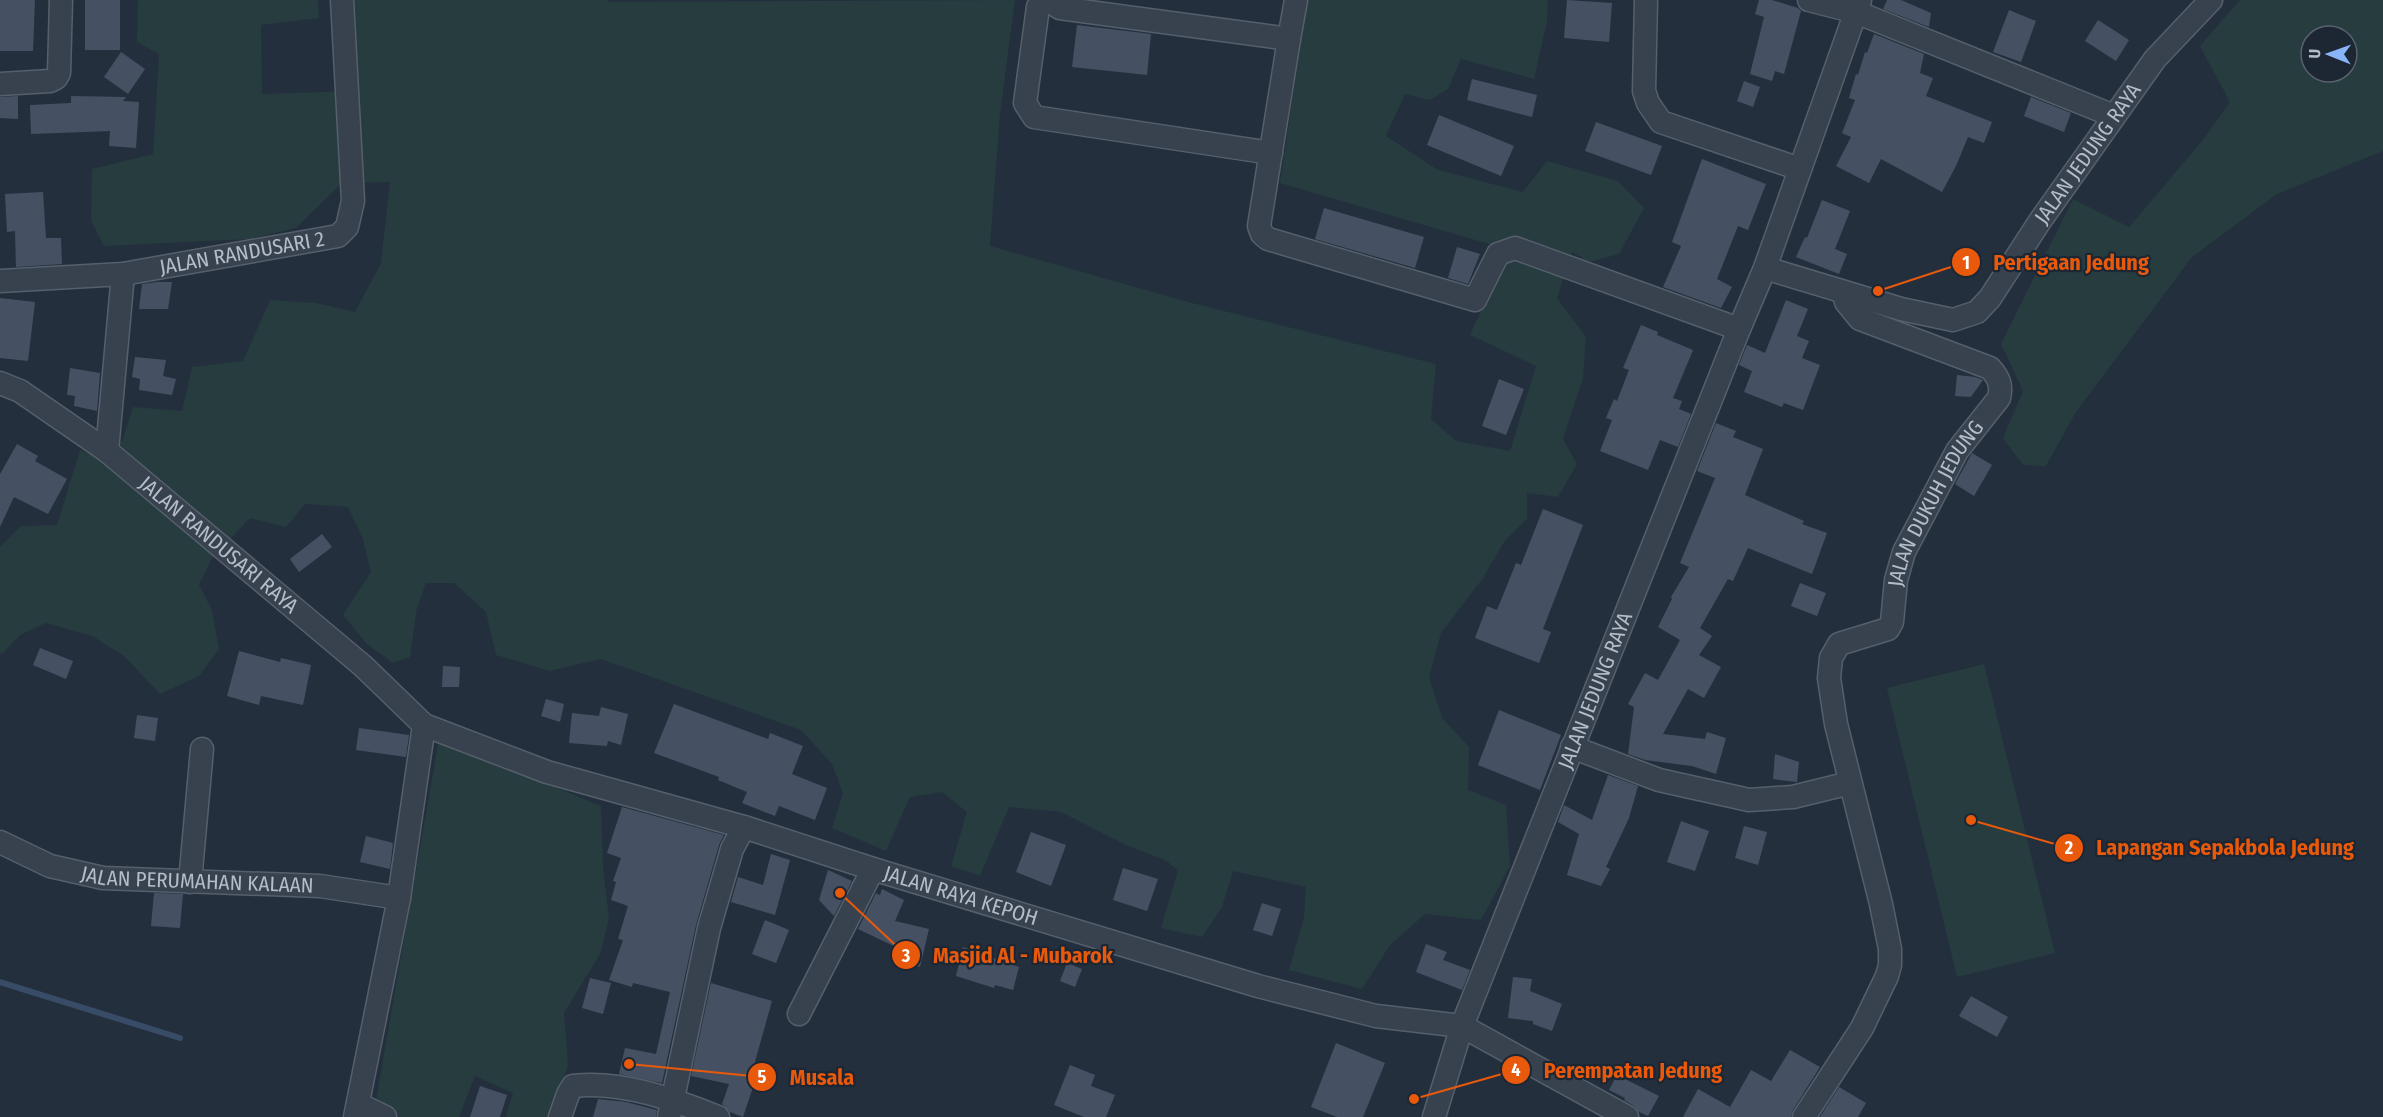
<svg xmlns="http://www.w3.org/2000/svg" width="2383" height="1117" font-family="'Fira Sans Condensed',sans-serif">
<rect width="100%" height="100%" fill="#242f3e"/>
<g fill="#263c3f" fill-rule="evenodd">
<polygon points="138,0 318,0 319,18 261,25 262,94 355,91 354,0 608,0 608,2 1015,0 1000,114 990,246 1192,303 1436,364 1431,419 1456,441 1510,451 1536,366 1470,335 1505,257 1489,244 1280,183 1307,0 1548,0 1547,21 1534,79 1461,59 1448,89 1430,100 1405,94 1386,136 1438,170 1523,192 1547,161 1618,181 1644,208 1619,254 1589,262 1572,252 1557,298 1586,337 1583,378 1563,439 1577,464 1558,497 1527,493 1527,519 1504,542 1483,578 1441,633 1429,677 1442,718 1469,747 1468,790 1506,805 1510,866 1481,920 1425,914 1390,945 1362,989 1289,970 1304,917 1306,887 1233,871 1222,907 1202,937 1161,928 1178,870 1165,860 1126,845 1061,812 1009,807 980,876 951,866 967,812 942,792 910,797 886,851 832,828 843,793 832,764 801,730 601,659 549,671 496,655 486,612 454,583 426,583 417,608 410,657 393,663 367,644 343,615 371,572 363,539 348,507 305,504 286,527 250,518 212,558 199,585 212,610 219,649 199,676 160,694 124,656 92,636 46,623 20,635 3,653 0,653 0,547 21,526 57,525 80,450 94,455 122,441 133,407 182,411 192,367 243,361 270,300 316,303 355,312 381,263 390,182 342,183 296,228 250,239 104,246 91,221 92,169 153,154 159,54 137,42"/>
<path d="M 2240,0 L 2383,0 L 2383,151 L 2277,194 L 2192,257 L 2076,412 L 2046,466 L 2023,465 L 2003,438 L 2023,391 L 2001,344 L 2073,199 L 2129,227 L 2203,140 L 2230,102 L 2200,46 ZM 2311,36 L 2347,36 L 2347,72 L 2311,72 Z"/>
<polygon points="1984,664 2055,953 1957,977 1887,688"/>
<polygon points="439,739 601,806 603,868 609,918 600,954 564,1013 568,1066 549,1117 506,1117 513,1093 475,1076 459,1117 400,1117 375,1105"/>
</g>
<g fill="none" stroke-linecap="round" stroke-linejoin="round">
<polyline stroke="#394c67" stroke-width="6" points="0,982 180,1038"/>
</g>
<g fill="#455162">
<polygon points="0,0 35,0 33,51 0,51"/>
<rect x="85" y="0" width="35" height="50"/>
<polygon points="1567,0 1612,3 1609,42 1564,38"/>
<polygon points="1759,0 1772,0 1798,8 1801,11 1784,74 1775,71 1772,81 1750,74 1764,17 1755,14"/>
<polygon points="1887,0 1901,0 1931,13 1929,27 1883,9"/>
<polygon points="2009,10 2036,21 2021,62 1993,52"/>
<polygon points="2098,20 2129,40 2116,61 2085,41"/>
<polygon points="1077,25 1151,34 1147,75 1072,67"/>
<polygon points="1874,34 1924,54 1920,73 1933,78 1926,96 1992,122 1984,143 1968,137 1956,166 1942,192 1881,159 1869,183 1836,166 1851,137 1842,133 1855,100 1849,98 1856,74 1858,75 1865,52 1867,53"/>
<polygon points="121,52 145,69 128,94 104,77"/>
<polygon points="1472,79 1537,95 1532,117 1467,100"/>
<polygon points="1744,81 1760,87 1753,107 1737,101"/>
<polygon points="18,96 18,119 0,118 0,97"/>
<polygon points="71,96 126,97 123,101 139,102 136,148 109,146 110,131 31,134 30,105 71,103"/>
<polygon points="2031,97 2071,113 2064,132 2024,116"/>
<polygon points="1439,115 1514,146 1501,176 1427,145"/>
<polygon points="1596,122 1662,146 1651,175 1585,151"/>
<polygon points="1702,159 1766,184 1748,230 1738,226 1717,279 1732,287 1721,308 1663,287 1681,246 1672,242"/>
<polygon points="43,192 46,238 61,238 62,264 16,267 15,231 7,232 5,194"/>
<polygon points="1822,200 1850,211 1835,249 1847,254 1839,274 1796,257 1805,237 1807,238"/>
<polygon points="1324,208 1424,237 1415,268 1315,239"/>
<polygon points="1457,247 1480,254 1468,284 1448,278"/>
<polygon points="157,282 172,282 168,309 139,309 142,284"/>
<polygon points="0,298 35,302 28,361 0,358"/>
<polygon points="1786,300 1808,309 1797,336 1809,341 1802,358 1820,365 1803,410 1784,403 1782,407 1744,392 1752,371 1739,365 1747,345 1765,353"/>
<polygon points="1641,325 1658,332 1657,335 1693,350 1673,398 1682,401 1679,409 1691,414 1678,447 1660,440 1648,470 1600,451 1612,420 1606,418 1614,399 1617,401 1629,370 1623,368"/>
<polygon points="135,357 166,360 163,376 176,379 172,395 139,390 140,379 132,377"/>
<polygon points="70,368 100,373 97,411 74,406 75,396 67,395"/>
<polygon points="1957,375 1975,377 1983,380 1971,397 1955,396"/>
<polygon points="1499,379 1524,389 1506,435 1482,426"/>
<polygon points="1716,423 1736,431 1733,437 1763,449 1745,495 1804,521 1802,524 1827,533 1812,574 1748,548 1733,581 1728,579 1700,628 1712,636 1699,655 1721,667 1704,698 1688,689 1663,734 1705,739 1707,732 1726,738 1716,774 1692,766 1645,760 1628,754 1634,707 1628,704 1645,673 1658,680 1680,640 1658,627 1672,599 1671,597 1689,567 1680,563 1715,478 1697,471"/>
<polygon points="17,444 38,456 35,461 67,479 48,514 14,497 0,527 0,474"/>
<polygon points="1972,453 1992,465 1974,496 1955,484"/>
<polygon points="1543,509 1583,525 1543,629 1551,632 1539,663 1475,638 1487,606 1497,610 1516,563 1521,565"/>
<polygon points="322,534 332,547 299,572 290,559"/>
<polygon points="1800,583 1826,593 1817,616 1791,606"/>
<polygon points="40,648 73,661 66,679 33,665"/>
<polygon points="239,651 280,662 281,658 311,665 303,705 261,696 259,705 227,696"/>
<polygon points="443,666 460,667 459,687 442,687"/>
<polygon points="546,699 564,704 560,722 541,716"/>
<polygon points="674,704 768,739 770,733 803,746 792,774 827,788 815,820 779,806 775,816 742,803 747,792 718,780 719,777 654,753"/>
<polygon points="601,707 628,714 621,745 608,741 607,746 569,743 572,713 599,716"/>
<polygon points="1499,710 1561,735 1540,790 1478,765"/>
<polygon points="137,715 158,718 155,741 134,738"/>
<polygon points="359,728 409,735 406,757 356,750"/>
<polygon points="1775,754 1799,762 1797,782 1773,779"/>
<polygon points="1608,775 1638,786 1629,818 1606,867 1610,869 1601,886 1567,875 1579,834 1558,822 1564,805 1592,820"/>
<polygon points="622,807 724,835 719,845 696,925 662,1083 619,1074 625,1048 656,1054 670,992 633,983 632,987 609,980 623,940 618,939 628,906 611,900 616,882 613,881 621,858 607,853"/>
<polygon points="1681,821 1709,831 1695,871 1667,862"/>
<polygon points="1744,826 1767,832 1758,865 1735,858"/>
<polygon points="1031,832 1066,845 1051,886 1016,872"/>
<polygon points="366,836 393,843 390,869 360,862"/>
<polygon points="771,854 790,860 775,915 731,902 738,877 763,885"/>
<polygon points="1123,868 1158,879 1147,911 1113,900"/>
<polygon points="828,870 852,881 834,916 819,900"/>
<polygon points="882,889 904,900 895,921 929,929 920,967 895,961 898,948 858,929 876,893 880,895"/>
<polygon points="154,893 183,894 180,928 151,926"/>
<polygon points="1262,903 1281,909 1272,936 1253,930"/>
<polygon points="765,920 789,930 776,963 752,954"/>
<polygon points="1426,944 1447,952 1443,960 1470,970 1462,990 1416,972"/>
<polygon points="963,947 1019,967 1013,990 995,985 994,988 956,976"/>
<polygon points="1067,963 1082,969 1075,987 1060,981"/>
<polygon points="1513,977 1532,979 1530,991 1562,1004 1552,1031 1533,1024 1533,1021 1508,1018"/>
<polygon points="590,978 611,983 603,1014 582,1008"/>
<polygon points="711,983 772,1001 751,1076 756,1078 743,1117 730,1112 722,1104 729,1084 691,1076"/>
<polygon points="1971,996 2008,1017 1997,1037 1959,1016"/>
<polygon points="1336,1043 1385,1063 1363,1117 1337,1117 1311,1107"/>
<polygon points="1790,1050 1820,1067 1793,1110 1791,1117 1683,1117 1698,1089 1730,1107 1751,1070 1771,1081"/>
<polygon points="1070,1065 1095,1075 1091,1086 1115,1095 1106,1117 1084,1117 1054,1105"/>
<polygon points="1617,1075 1659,1096 1648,1116 1639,1112 1634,1106 1624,1100 1625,1098 1609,1090"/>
<polygon points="480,1086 507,1095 500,1117 470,1117"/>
<polygon points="1839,1087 1866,1103 1858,1117 1820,1117"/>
<polygon points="598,1099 626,1102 657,1110 656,1117 593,1117"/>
</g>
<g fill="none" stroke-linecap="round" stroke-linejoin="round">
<defs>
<g id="minor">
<polyline points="1047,0 1060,8 1289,39 1259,226 1262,234 1268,239 1475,300 1498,254 1515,248 1739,329"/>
<polyline points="1048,0 1038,7 1025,103 1034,117 1271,153"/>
<polyline points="1646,0 1644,91 1648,103 1661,122 1800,169"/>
<polyline points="1809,0 1856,12 2114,116"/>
<polyline points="1289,39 1296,0"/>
<polyline points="0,84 50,81 56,78 59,73 61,0"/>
<path id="s1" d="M 1765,268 L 1901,309 L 1953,320 L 1977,312 L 1990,298 L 2040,221 L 2155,59 L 2211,0"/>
<path id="s2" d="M 0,281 L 123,274 L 338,236 L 347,227 L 353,201 L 342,0"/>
<path id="s3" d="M 0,383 L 20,391 L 107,451 L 363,666 L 424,725 L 547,772 L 744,827 L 873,869 L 1258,986 L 1376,1016 L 1462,1026 L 1627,1117"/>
<polyline points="107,451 123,274"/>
<polyline points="1572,747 1659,780 1749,800 1793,797 1850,783"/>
<path id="s4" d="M 0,842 L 50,866 L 103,878 L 320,886 L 399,898"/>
<polyline points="190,882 202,749"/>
<polyline points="799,1014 873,869"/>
<polyline points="358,1104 385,1117"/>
<polyline points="355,1117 399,898 424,725"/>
<path d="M 560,1117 L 568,1094 L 573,1086 C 621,1080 675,1100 718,1117"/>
<polyline points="669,1117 709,928 732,849 744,827"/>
<path id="s5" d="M 1434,1117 L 1462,1026 L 1739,329 L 1765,268 L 1860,0"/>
<path id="s6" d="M 1804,1117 L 1862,1028 L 1887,976 L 1890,965 L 1890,949 L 1881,904 L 1836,724 L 1829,678 L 1831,658 L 1839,644 L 1888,629 L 1892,622 L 1896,580 L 1904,552 L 1957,451 L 1999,398 C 2002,385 1999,378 1990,368 L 1860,319 L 1846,302 L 1843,292"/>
</g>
</defs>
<use href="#minor" stroke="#565f6c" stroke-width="25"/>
<use href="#minor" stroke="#38414e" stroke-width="22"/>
</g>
<g text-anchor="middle" stroke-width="4.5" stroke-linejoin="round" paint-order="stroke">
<g font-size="21" fill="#b4bcc9" stroke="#1d2633">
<text dy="7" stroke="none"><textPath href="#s1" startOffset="414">JALAN JEDUNG RAYA</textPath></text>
<text dy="7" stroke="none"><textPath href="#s2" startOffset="244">JALAN RANDUSARI 2</textPath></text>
<text dy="7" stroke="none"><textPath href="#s6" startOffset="693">JALAN DUKUH JEDUNG</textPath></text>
<text dy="7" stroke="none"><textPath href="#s3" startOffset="273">JALAN RANDUSARI RAYA</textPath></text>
<text dy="7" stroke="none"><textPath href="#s5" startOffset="456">JALAN JEDUNG RAYA</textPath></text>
<text dy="7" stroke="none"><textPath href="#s4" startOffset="204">JALAN PERUMAHAN KALAAN</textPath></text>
<text dy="7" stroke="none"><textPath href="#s3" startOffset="1110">JALAN RAYA KEPOH</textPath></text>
</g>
</g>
<path fill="none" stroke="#e8590c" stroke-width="2" d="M1878 291L1966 262M1971 820L2069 848M840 893L906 955M1414 1099L1516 1070M629 1064L762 1077"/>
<g fill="#e8590c" stroke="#1d2633" stroke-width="2">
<circle cx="1878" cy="291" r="6"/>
<circle cx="1971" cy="820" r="6"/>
<circle cx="840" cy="893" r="6"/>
<circle cx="1414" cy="1099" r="6"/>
<circle cx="629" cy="1064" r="6"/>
<circle cx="1966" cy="262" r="15"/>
<circle cx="2069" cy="848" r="15"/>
<circle cx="906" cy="955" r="15"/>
<circle cx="1516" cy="1070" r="15"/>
<circle cx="762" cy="1077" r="15"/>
</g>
<g font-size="18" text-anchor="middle" font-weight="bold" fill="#fff">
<text x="1966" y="269">1</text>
<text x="2069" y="854">2</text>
<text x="906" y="962">3</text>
<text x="1516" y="1076">4</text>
<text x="762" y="1083">5</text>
</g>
<g font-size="22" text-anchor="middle" font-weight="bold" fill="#e8590c" stroke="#1d2633" stroke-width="4.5" stroke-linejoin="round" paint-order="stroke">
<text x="2071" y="270">Pertigaan Jedung</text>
<text x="2225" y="855">Lapangan Sepakbola Jedung</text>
<text x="1023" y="963">Masjid Al - Mubarok</text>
<text x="1633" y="1078">Perempatan Jedung</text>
<text x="822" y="1085">Musala</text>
</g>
<g transform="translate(2329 54) rotate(271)"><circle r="28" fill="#1d2633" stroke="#59626f" stroke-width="1.5"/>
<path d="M0-4.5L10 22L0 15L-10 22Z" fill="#8ab4f8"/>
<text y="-9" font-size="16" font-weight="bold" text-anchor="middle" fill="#b4bcc9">U</text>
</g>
</svg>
